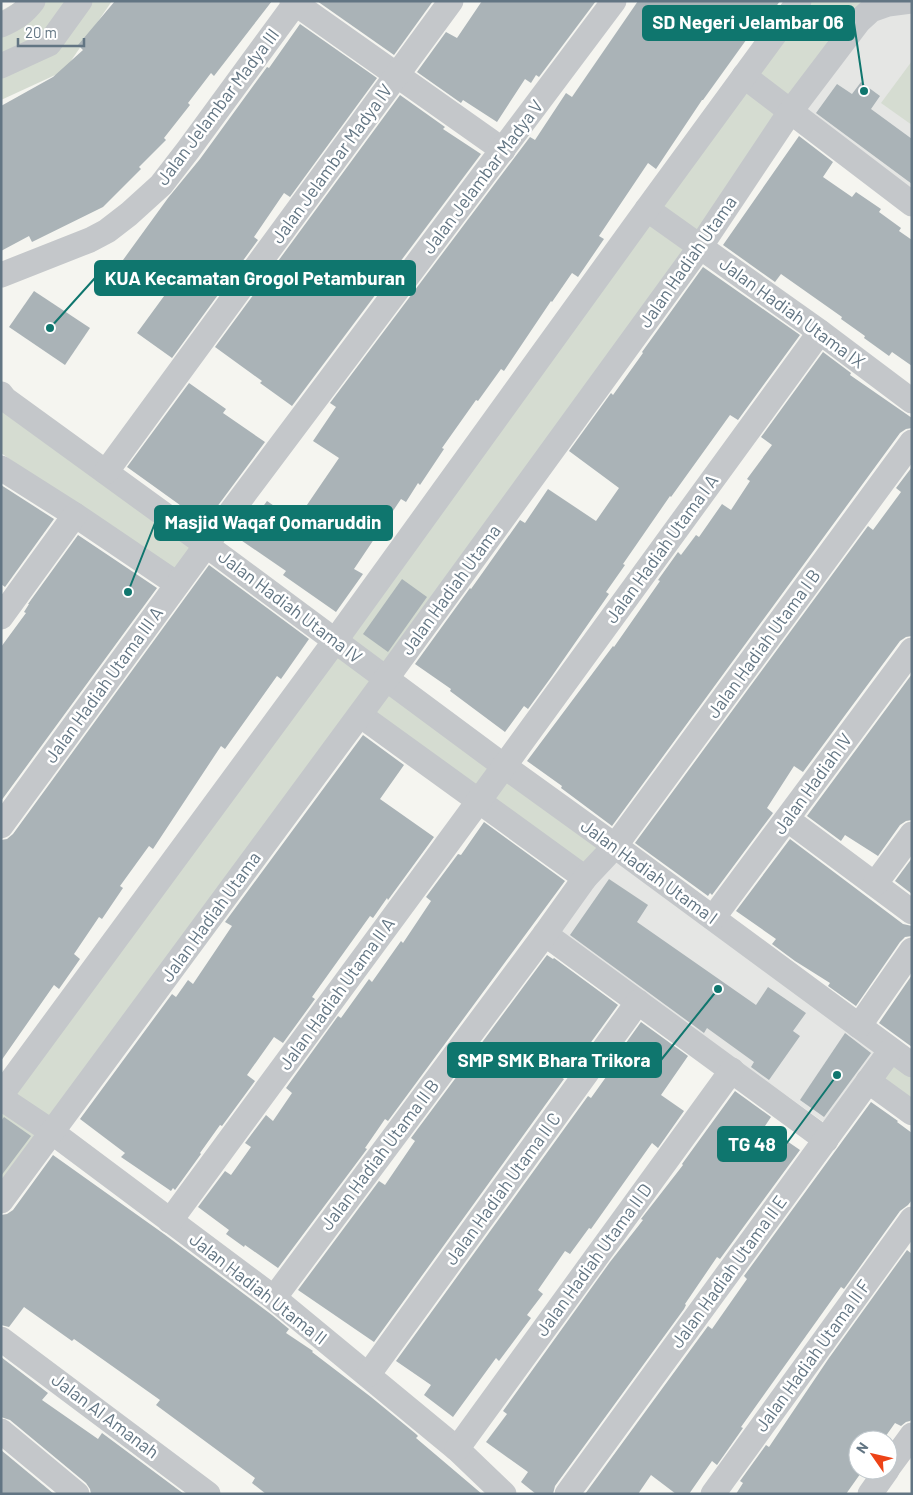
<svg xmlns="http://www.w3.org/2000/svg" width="913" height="1495" font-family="Barlow,sans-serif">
<rect width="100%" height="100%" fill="#f5f5f0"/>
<g fill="#e5e6e4">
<polygon points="912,8 912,192 801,113 866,23"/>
<polygon points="612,856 878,1048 826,1124 557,930"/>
</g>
<g fill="#d5dcd1">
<polygon points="18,1 112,1 64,71 1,100 1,11"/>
<polygon points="806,1 880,1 790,106 748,76"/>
<polygon points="912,61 912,125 881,103"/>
<polygon points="745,80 792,120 1,1192 1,1098"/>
<polygon points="1,405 198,545 175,577 1,453"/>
<polygon points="387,684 604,845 579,868 365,715"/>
<polygon points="892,1059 912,1073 912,1102 879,1079"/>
</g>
<g fill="#aab3b7">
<polygon points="115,1 272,1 214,76 211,73 188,103 190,105 164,138 166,140 139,167 141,169 103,207 32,242 29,236 1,251 1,106 53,77 83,50 78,45"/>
<polygon points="317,1 433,1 394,55"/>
<polygon points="482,1 596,1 539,77 536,75 531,83 525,79 497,122 463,100 461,103 417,72 446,32 457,38"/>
<polygon points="638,1 780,1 753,39 749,36 703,100 702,100 656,169 648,163 599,236 604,239 578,277 572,273 552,302 551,301 504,371 501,369 478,401 476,400 442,448 444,449 420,485 418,483 406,502 401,499 354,569 363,574 336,612 283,575 286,571 232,534 244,518 251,523 267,501 296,521 339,458 313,441 336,407 330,403 530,137 535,140 566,93 572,97"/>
<polygon points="300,24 377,78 290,197 284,193 254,237 258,240 172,358 137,333 167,292 123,260 168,198 200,159 267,67 269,68"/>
<polygon points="861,82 880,96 871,109 912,139 912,184 816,113 837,84 852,94"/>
<polygon points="400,95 445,127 443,129 481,154 292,406 260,383 262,381 215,347"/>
<polygon points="799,136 833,162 823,177 852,197 856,192 881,209 879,212 901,228 899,231 912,240 912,366 892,352 889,356 864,338 865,336 841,319 842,317 781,274 775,282 723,245"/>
<polygon points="703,267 800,335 738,420 730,415 671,497 670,496 623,564 625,565 606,592 609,594 552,676 528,709 524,706 505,732 450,691 451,689 415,664 470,588 471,589 520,520 525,523 548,489 596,521 619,488 569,451 611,393 613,395 643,353 642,352"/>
<polygon points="34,291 90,328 65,365 9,327"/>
<polygon points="823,352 851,373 850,375 912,418 912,428 906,429 900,433 612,826 561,788 562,786 527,761 613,646 614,647 660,581 658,580 678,552 681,555 696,535 699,537 722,504 731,510 750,481 747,479 772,445 761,437"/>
<polygon points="189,383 226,409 223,413 265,442 205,523 127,467"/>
<polygon points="912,467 912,636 906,637 900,641 803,772 794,766 767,808 773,813 712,895 710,893 708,896 635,843 868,526 873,530 901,492 896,488"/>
<polygon points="1,485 54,519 5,587 1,584"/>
<polygon points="78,535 157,588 1,801 1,647 26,613 24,612 29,604 28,604"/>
<polygon points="209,565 309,639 281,679 277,676 225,749 221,746 153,849 149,846 120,886 123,888 102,919 99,917 74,954 80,959 59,989 54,985 1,1061 1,840 7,839 13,834"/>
<polygon points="402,579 427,597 388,652 363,634"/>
<polygon points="912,674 912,820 906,821 900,825 878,856 845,835 841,841 807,816"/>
<polygon points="363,735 404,765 380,799 434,837 388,900 387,898 373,918 370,916 312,997 315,999 283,1043 274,1037 247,1075 255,1081 222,1126 220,1125 200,1153 201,1154 175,1190 173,1188 171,1191 121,1157 125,1153 80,1119 172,994 176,997 188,980 193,984 232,926 225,922"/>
<polygon points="484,822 565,881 388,1121 385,1119 365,1148 367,1149 278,1268 245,1245 244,1247 226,1234 229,1230 198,1207 225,1171 231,1175 251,1147 245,1143 266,1115 273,1121 292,1093 286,1088 338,1016 341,1018 369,979 372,982 401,941 403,943 431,901 426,897 458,854 461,855"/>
<polygon points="790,839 903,924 912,926 912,936 905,937 900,942 856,1006 828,986 830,983 795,961 772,944 776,939 736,911"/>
<polygon points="912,858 912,894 895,881"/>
<polygon points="609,879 648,905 637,922 756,1005 768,987 806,1013 793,1031 800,1036 769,1080 751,1067 754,1062 707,1028 704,1033 570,935"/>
<polygon points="547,955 553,959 554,958 618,1005 589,1045 586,1042 561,1077 564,1079 374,1342 298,1290 379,1181 385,1185 415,1141 411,1138"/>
<polygon points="912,975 912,1047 879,1023"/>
<polygon points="641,1022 688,1056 661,1095 684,1111 658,1148 652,1143 591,1229 589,1228 570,1254 565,1251 538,1290 543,1294 527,1315 531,1318 499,1361 496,1358 453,1417 424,1395 431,1385 396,1361 588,1096 591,1098 616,1063 613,1061"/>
<polygon points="845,1033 871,1053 824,1117 800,1100"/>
<polygon points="735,1091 771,1117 765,1126 800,1150 720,1259 717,1257 685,1304 686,1305 684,1309 555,1486 553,1494 536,1494 521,1482 528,1472 486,1442 507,1414 503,1411 610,1262 643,1220 641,1219 683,1165 682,1164"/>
<polygon points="871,1102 898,1121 897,1122 912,1133 912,1200 908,1205 900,1211 844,1289 841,1287 741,1427 743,1428 717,1465 712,1461 689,1494 676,1494 651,1475 638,1494 585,1494 708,1326 712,1329 747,1279 744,1276"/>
<polygon points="4,1117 31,1136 1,1176 1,1121"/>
<polygon points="53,1155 164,1234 272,1315 289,1329 286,1333 313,1351 312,1352 371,1397 416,1434 418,1436 416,1438 482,1494 266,1494 252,1483 255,1478 156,1405 160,1400 74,1339 72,1341 24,1307 9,1327 1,1325 1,1215 7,1214 13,1210"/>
<polygon points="907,1250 912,1254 912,1419 910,1421 906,1422 901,1426 895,1423 883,1440 858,1440 858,1470 863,1470 846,1494 736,1494 743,1483 740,1481 766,1445 769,1447 829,1358"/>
<polygon points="1,1357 48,1393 42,1400 98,1439 102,1433 184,1494 91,1494 90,1489 86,1483 10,1420 1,1417"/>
<polygon points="1,1450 54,1494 1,1494"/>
</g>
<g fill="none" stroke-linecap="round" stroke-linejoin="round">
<g stroke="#c4c7ca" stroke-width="25">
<polyline points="292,1 503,150"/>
<path d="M 1,25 C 15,19 24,13 33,1"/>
<polyline points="1,66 49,44 80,1"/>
<polyline points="744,76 912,204"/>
<polyline points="647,209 820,332 912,401"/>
<polyline points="1,275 90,240 107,231 129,214 161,185 188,150 297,1"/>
<polyline points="1,394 5,399 206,545 504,766 615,846 912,1065"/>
<polyline points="1,468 75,515 177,584"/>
<polyline points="106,472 451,1"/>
<polyline points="1,617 75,515"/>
<polyline points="360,715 585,878"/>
<polyline points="787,819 912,912"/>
<polyline points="1,826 215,533 614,1"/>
<polyline points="875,884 912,834"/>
<polyline points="713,918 912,650"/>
<polyline points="545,934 826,1140"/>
<polyline points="859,1026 912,950"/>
<polyline points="868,1081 912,1113"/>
<polyline points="1,1095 335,641 647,209 799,1"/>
<polyline points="1,1098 52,1132 274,1298 457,1449 504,1494"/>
<polyline points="1,1201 386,679 700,247 790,112 859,21 871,10 888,4 911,1"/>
<polyline points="170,1221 478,802 820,332"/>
<polyline points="274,1298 545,934 585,878 615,846 912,442"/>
<polyline points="1,1339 208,1494"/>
<polyline points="368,1375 638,1002"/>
<polyline points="1,1431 77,1494"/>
<polyline points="457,1449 732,1070"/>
<polyline points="888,1468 912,1435"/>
<polyline points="567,1494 891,1050"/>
<polyline points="713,1494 912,1219"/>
<polyline points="870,1494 887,1470"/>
</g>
</g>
<g text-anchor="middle" stroke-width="5" stroke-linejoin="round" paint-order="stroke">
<g font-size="18" fill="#627583" stroke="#fff">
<text transform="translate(218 107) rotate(-53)" y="6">Jalan Jelambar Madya III</text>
<text transform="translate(332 164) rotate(-54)" y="6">Jalan Jelambar Madya IV</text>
<text transform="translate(483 177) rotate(-53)" y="6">Jalan Jelambar Madya V</text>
<text transform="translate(688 262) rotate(-55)" y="6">Jalan Hadiah Utama</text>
<text transform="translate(792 313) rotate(36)" y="6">Jalan Hadiah Utama IX</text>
<text transform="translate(662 549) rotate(-54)" y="6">Jalan Hadiah Utama I A</text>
<text transform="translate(451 590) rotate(-54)" y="6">Jalan Hadiah Utama</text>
<text transform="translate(290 607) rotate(37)" y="6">Jalan Hadiah Utama IV</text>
<text transform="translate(764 644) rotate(-54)" y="6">Jalan Hadiah Utama I B</text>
<text transform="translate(104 685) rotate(-54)" y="6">Jalan Hadiah Utama III A</text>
<text transform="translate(813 784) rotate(-54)" y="6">Jalan Hadiah IV</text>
<text transform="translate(649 872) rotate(36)" y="6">Jalan Hadiah Utama I</text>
<text transform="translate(211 917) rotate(-54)" y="6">Jalan Hadiah Utama</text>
<text transform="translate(337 994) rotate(-54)" y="6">Jalan Hadiah Utama II A</text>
<text transform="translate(380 1155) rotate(-53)" y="6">Jalan Hadiah Utama II B</text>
<text transform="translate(503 1189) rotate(-54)" y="6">Jalan Hadiah Utama II C</text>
<text transform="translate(594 1260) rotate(-54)" y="6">Jalan Hadiah Utama II D</text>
<text transform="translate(729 1272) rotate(-54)" y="6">Jalan Hadiah Utama II E</text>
<text transform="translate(258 1289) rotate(38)" y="6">Jalan Hadiah Utama II</text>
<text transform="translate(813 1356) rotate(-54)" y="6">Jalan Hadiah Utama II F</text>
<text transform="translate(105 1416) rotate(37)" y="6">Jalan Al Amanah</text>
</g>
</g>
<path fill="none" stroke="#0f766e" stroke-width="2" d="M864 91L854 23M50 328L95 278M128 592L155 523M718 989L661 1060M837 1075L786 1144"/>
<g fill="#0f766e" stroke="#fff" stroke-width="2">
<circle cx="864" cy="91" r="5"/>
<circle cx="50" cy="328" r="5"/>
<circle cx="128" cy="592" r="5"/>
<circle cx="718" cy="989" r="5"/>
<circle cx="837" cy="1075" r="5"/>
</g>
<g fill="#0f766e" stroke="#0f766e" stroke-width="2">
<rect x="643" y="6" width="211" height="34" rx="5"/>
<rect x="95" y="261" width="320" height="34" rx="5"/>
<rect x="155" y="506" width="237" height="34" rx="5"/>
<rect x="448" y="1043" width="213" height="34" rx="5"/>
<rect x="718" y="1127" width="68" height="34" rx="5"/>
</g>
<g font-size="19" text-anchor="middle" font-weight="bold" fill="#fff">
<text x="748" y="29">SD Negeri Jelambar 06</text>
<text x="255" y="285">KUA Kecamatan Grogol Petamburan</text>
<text x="273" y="529">Masjid Waqaf Qomaruddin</text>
<text x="554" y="1067">SMP SMK Bhara Trikora</text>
<text x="752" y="1151">TG 48</text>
</g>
<rect width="913" height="1495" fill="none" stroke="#627583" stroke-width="5"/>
<g transform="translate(873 1455) rotate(304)"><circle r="24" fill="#ffffff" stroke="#c0c8cd"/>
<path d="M0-4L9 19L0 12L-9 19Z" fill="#ed4317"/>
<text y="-8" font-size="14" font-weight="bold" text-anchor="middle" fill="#627583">N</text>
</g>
<path d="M18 38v8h66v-8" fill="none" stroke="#627583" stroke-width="2.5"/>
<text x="25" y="38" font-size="15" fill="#627583" stroke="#ffffff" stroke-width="4" paint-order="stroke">20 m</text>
</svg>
